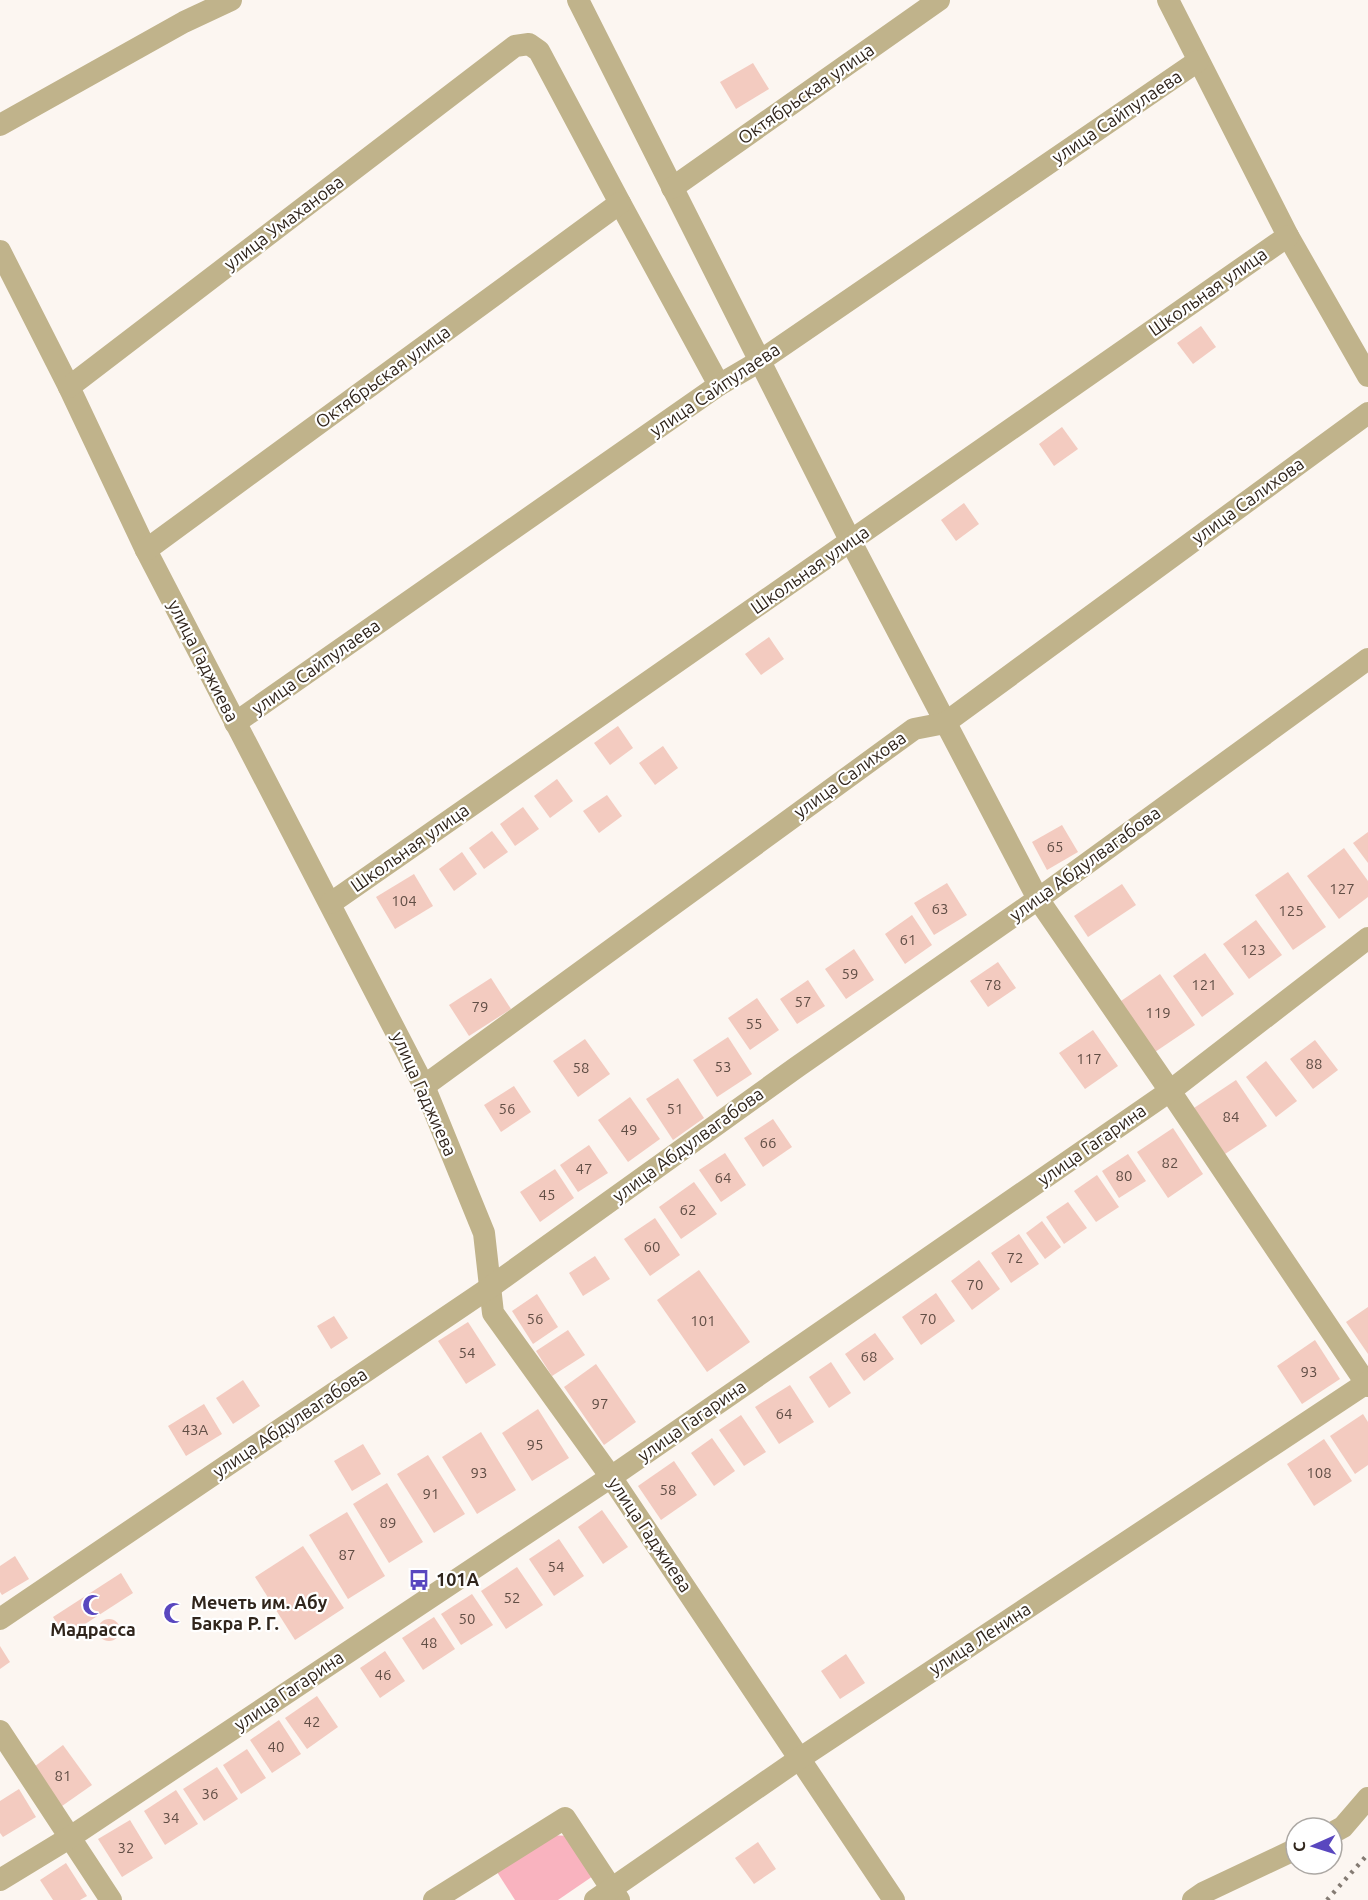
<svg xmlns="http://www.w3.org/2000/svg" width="1368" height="1900" font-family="Ubuntu,sans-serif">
<rect width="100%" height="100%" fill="#fcf6f1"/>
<polygon fill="#f9b3bf" points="549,1835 571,1836 596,1874 558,1900 515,1900 497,1872"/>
<g fill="#f3cbc0">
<polygon points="753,63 769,89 736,109 720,82"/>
<polygon points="1201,326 1216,347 1193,364 1177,343"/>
<polygon points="1062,427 1078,449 1054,466 1039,444"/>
<polygon points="964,503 979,524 956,541 941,520"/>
<polygon points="769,637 784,659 761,675 745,654"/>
<polygon points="618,726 633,748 610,765 594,743"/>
<polygon points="663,746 678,768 655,785 639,763"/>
<polygon points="557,779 573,801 550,818 534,796"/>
<polygon points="607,795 622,816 599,833 583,811"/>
<polygon points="523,807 539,829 515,846 500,824"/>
<polygon points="1062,825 1078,852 1047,870 1032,842"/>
<polygon points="492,831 508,852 484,869 469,848"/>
<polygon points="1368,832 1368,863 1353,843"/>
<polygon points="1344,848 1368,881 1368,897 1339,919 1307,876"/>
<polygon points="462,852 477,874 454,891 439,869"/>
<polygon points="1288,872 1326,927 1293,950 1255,895"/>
<polygon points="414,874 433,906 395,929 376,897"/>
<polygon points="947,883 967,915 934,935 914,903"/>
<polygon points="1122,884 1136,905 1088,937 1074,916"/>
<polygon points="912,915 932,945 905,964 885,934"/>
<polygon points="1256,920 1282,955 1249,979 1223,944"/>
<polygon points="854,949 874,980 846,999 825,969"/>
<polygon points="1205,953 1234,994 1202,1017 1173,976"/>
<polygon points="998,962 1016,988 988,1007 970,981"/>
<polygon points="1160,974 1195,1025 1155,1052 1121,1001"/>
<polygon points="491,978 511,1009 469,1036 449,1005"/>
<polygon points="808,980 825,1006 797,1024 780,999"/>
<polygon points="757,998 779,1030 750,1050 728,1018"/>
<polygon points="1093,1030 1118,1066 1085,1089 1059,1053"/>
<polygon points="728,1037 752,1074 717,1097 693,1060"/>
<polygon points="585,1039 610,1074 578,1097 553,1061"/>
<polygon points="1315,1040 1338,1070 1313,1089 1290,1059"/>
<polygon points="1266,1061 1297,1101 1276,1117 1246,1077"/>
<polygon points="678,1078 704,1118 673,1140 646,1099"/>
<polygon points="1236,1080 1267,1126 1225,1154 1194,1108"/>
<polygon points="514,1086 531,1112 501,1132 484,1105"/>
<polygon points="630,1097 660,1139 628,1162 598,1120"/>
<polygon points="773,1119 792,1147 763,1167 744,1138"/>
<polygon points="1173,1128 1203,1174 1168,1198 1137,1152"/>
<polygon points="589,1145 608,1173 578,1192 560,1165"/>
<polygon points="725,1153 746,1185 721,1202 699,1170"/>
<polygon points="1128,1154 1146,1181 1119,1198 1102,1171"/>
<polygon points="555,1169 574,1198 540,1222 520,1192"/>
<polygon points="1097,1175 1119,1207 1096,1222 1074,1191"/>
<polygon points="694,1182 717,1214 681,1239 659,1207"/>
<polygon points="1068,1202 1087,1228 1064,1244 1046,1217"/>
<polygon points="655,1218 680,1255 650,1276 624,1239"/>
<polygon points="1042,1221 1061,1247 1045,1259 1026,1233"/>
<polygon points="1019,1234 1039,1264 1011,1283 991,1253"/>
<polygon points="595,1256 610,1279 583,1296 569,1273"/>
<polygon points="979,1260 1000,1289 972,1310 951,1281"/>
<polygon points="699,1270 750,1342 707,1372 657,1300"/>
<polygon points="936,1293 955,1321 921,1345 902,1317"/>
<polygon points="537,1294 558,1327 533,1344 512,1311"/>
<polygon points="1368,1307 1368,1354 1346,1322"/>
<polygon points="334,1316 348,1338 331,1349 317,1326"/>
<polygon points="468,1322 496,1365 466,1384 438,1341"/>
<polygon points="568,1330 585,1355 552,1376 536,1351"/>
<polygon points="875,1333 894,1359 864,1381 845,1354"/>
<polygon points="1315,1340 1340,1379 1302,1404 1277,1366"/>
<polygon points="831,1362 851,1393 829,1408 809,1377"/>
<polygon points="596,1364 636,1422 604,1445 564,1387"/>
<polygon points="243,1380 260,1406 233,1424 216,1398"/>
<polygon points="790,1385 814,1422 779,1444 755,1407"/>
<polygon points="204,1404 222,1434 186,1456 168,1426"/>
<polygon points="538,1409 569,1458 532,1481 502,1433"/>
<polygon points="1363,1414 1368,1422 1368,1465 1355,1474 1330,1436"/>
<polygon points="741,1415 766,1452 744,1466 719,1430"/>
<polygon points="481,1432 516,1490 477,1514 442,1457"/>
<polygon points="712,1438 735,1471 714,1486 691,1453"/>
<polygon points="1324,1439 1352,1481 1314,1506 1287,1464"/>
<polygon points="363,1444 381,1474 352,1491 334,1461"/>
<polygon points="428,1455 465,1514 434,1533 397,1474"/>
<polygon points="674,1461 697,1495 661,1520 638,1486"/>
<polygon points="387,1483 423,1542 389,1563 353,1504"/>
<polygon points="602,1510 628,1547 603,1564 578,1527"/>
<polygon points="347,1512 385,1576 348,1599 309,1535"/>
<polygon points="559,1539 584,1576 554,1596 529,1559"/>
<polygon points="303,1546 344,1608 295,1640 255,1577"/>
<polygon points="15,1556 29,1579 2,1595 0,1592 0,1566"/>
<polygon points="517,1567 543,1605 506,1629 481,1591"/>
<polygon points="121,1573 133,1593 65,1637 53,1617"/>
<polygon points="472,1594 493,1625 461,1645 441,1614"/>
<polygon points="434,1617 455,1649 423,1670 402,1638"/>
<circle cx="109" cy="1630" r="11"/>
<polygon points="0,1646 10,1662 0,1669"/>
<polygon points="385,1651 405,1681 380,1698 360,1668"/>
<polygon points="846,1654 865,1683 840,1699 821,1671"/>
<polygon points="317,1696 338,1727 307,1749 285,1718"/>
<polygon points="279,1720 301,1754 272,1773 250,1740"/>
<polygon points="63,1745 92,1785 62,1806 34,1767"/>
<polygon points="247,1749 266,1778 241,1794 223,1765"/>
<polygon points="217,1767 238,1799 204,1821 183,1789"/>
<polygon points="19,1789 36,1817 3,1837 0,1833 0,1801"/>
<polygon points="176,1790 198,1824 165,1845 144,1811"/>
<polygon points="130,1820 153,1858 122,1877 98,1839"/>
<polygon points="758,1842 776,1869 754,1884 735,1858"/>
<polygon points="66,1863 87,1896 80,1900 53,1900 40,1880"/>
</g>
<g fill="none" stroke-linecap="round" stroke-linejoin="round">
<g stroke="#c0b38b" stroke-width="22">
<polyline points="578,0 851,542 1038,899 1170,1091 1368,1386"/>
<polyline points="1168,0 1288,236 1368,376"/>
<polyline points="0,125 184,22 231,0"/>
<polyline points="672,188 939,0"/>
<polyline points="0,251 69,387 146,550 424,1086 484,1233 493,1313 611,1477 894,1900"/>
<polyline points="69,387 515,46 529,44 539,51 620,203 719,385"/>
<polyline points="146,550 620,203"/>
<polyline points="235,723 719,385 760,361 1198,61"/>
<polyline points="331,903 1288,236"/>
<polyline points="424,1086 914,729 945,723 1368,413"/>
<polyline points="0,1619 489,1288 797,1067 1038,899 1368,659"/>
<polyline points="0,1731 111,1900"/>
<polyline points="1332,1833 1343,1827 1368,1798"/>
<polyline points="0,1880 69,1838 611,1477 1170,1091 1368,938"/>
<polyline points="434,1900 565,1818 619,1900"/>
<polyline points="595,1900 799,1759 1368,1382"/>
<polyline points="1193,1900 1203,1893 1296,1849"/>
</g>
<polyline stroke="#847b73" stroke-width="4.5" stroke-dasharray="3 6" stroke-linecap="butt" points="1327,1900 1368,1854"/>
</g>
<defs>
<symbol id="bus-bare" viewBox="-9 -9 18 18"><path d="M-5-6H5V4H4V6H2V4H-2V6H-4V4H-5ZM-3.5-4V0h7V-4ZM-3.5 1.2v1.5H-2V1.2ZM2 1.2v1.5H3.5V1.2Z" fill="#5947bf" stroke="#fff" stroke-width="2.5" paint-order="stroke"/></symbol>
<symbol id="mosque-bare" viewBox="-9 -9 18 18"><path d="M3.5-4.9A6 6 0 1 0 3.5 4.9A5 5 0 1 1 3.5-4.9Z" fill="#5947bf" stroke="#fff" stroke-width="2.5" paint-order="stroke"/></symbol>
</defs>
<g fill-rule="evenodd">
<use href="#bus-bare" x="404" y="1565" width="30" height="30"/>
<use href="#mosque-bare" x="78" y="1590" width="30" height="30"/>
<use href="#mosque-bare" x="159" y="1598" width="30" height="30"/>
</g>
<g text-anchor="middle" stroke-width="4.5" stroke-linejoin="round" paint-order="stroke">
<g font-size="15" fill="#614e45">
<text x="1055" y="852">65</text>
<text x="1342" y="894">127</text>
<text x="404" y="906">104</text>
<text x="940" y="914">63</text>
<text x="1291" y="916">125</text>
<text x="908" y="945">61</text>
<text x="1253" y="955">123</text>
<text x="850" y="979">59</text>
<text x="993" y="990">78</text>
<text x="1204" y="990">121</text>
<text x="803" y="1007">57</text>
<text x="480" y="1012">79</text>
<text x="1158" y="1018">119</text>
<text x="754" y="1029">55</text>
<text x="1089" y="1064">117</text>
<text x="1314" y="1069">88</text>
<text x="723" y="1072">53</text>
<text x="581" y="1073">58</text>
<text x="507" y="1114">56</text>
<text x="675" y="1114">51</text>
<text x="1231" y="1122">84</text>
<text x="629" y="1135">49</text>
<text x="768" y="1148">66</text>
<text x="1170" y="1168">82</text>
<text x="584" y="1174">47</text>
<text x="1124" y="1181">80</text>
<text x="723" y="1183">64</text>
<text x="547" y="1200">45</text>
<text x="688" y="1215">62</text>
<text x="652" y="1252">60</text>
<text x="1015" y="1263">72</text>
<text x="975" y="1290">70</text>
<text x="535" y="1324">56</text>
<text x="928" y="1324">70</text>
<text x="703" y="1326">101</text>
<text x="467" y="1358">54</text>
<text x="869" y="1362">68</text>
<text x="1309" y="1377">93</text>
<text x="600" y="1409">97</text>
<text x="784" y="1419">64</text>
<text x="195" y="1435">43А</text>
<text x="535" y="1450">95</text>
<text x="479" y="1478">93</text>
<text x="1319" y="1478">108</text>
<text x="668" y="1495">58</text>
<text x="431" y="1499">91</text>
<text x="388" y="1528">89</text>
<text x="347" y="1560">87</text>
<text x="556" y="1572">54</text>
<text x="512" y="1603">52</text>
<text x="467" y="1624">50</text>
<text x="429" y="1648">48</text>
<text x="383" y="1680">46</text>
<text x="312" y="1727">42</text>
<text x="276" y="1752">40</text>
<text x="63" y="1781">81</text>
<text x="210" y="1799">36</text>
<text x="171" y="1823">34</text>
<text x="126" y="1853">32</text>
</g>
<g font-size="18" fill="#30251c" stroke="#fff">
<text transform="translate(806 94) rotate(-35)" y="6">Октябрьская улица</text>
<text transform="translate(1117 117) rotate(-34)" y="6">улица Сайпулаева</text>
<text transform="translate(284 223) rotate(-37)" y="6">улица Умаханова</text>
<text transform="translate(1208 292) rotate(-35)" y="6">Школьная улица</text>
<text transform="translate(383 377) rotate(-36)" y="6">Октябрьская улица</text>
<text transform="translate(715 390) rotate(-34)" y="6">улица Сайпулаева</text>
<text transform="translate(1248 501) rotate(-36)" y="6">улица Салихова</text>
<text transform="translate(810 570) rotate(-35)" y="6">Школьная улица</text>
<text transform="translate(203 661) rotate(63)" y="6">улица Гаджиева</text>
<text transform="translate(316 667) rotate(-35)" y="6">улица Сайпулаева</text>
<text transform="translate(850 775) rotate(-36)" y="6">улица Салихова</text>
<text transform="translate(410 848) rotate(-35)" y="6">Школьная улица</text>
<text transform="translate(1085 864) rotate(-36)" y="6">улица Абдулвагабова</text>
<text transform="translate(424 1094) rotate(66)" y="6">улица Гаджиева</text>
<text transform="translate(688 1145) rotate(-36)" y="6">улица Абдулвагабова</text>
<text transform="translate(1092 1145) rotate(-35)" y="6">улица Гагарина</text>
<text transform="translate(692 1421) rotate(-35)" y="6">улица Гагарина</text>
<text transform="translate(290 1423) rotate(-34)" y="6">улица Абдулвагабова</text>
<text transform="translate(650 1535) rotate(56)" y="6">улица Гаджиева</text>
<text transform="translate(980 1639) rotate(-33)" y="6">улица Ленина</text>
<text transform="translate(289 1691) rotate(-34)" y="6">улица Гагарина</text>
</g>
<g font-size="18" font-weight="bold" fill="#30251c" stroke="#fff" text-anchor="start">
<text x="436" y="1586">101А</text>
<text x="191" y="1609">Мечеть им. Абу<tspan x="191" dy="21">Бакра Р. Г.</tspan></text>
<text x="93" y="1636" text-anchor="middle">Мадрасса</text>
</g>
</g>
<g transform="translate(1314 1846) rotate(267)"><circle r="28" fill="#ffffff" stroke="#aca8a4" stroke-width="1.5"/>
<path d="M0-4.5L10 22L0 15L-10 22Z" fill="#5947bf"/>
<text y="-9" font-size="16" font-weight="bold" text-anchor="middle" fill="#30251c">С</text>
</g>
</svg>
